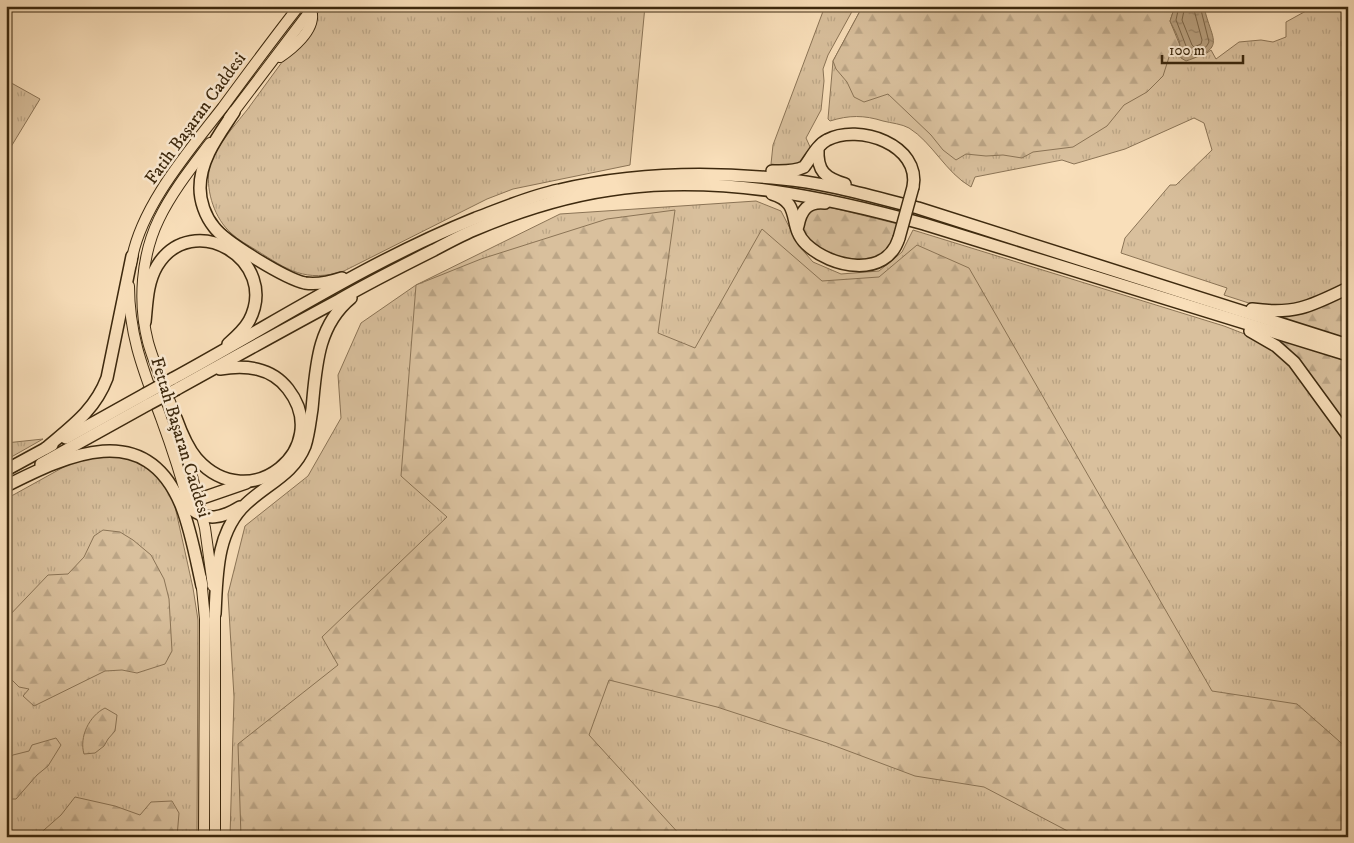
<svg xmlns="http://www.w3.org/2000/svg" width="1354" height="843" font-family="'IM FELL DW Pica',serif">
<defs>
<pattern id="grass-tufts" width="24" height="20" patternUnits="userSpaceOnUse" patternTransform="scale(1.25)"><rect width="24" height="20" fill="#d9c09d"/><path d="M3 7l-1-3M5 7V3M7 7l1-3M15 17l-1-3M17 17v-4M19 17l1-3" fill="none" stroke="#bba586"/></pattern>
<pattern id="forest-firs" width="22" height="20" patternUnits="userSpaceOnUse" patternTransform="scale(1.25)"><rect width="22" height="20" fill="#d9c09d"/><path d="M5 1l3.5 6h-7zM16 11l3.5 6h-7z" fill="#bba586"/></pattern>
<pattern id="water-ripples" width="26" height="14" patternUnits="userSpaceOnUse" patternTransform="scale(1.25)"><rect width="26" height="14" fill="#b9a180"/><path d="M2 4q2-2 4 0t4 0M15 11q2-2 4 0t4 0" fill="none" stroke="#988367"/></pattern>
</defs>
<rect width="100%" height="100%" fill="#f9dfba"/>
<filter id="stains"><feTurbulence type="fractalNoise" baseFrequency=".004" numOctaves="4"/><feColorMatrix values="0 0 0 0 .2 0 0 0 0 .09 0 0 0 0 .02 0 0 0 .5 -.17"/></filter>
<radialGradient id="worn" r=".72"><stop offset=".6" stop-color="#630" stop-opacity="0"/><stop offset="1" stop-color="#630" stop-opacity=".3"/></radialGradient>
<g fill="url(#grass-tufts)" stroke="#8b7456">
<path d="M 323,6 L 645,6 L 630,165 L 513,189 L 487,199 L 344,271 C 305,283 288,270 256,250 C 248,245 238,240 231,233 C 215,219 206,192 209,171 C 211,152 235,125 247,110 C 272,75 298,41 323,6 Z"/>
<path d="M 825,6 L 855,6 L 828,55 L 823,69 L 824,81 L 821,110 L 806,138 L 811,149 C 797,170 794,167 771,164 L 773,145 Z"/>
<path d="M 865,6 L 1175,6 L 1181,48 L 1204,55 L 1211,50 L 1216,59 L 1239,42 L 1261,40 L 1273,42 L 1286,37 L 1286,22 L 1315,6 L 1348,6 L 1348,283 L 1295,307 L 1258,306 L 1224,295 L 1227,288 L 1121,253 L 1125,238 L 1170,185 L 1176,185 L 1212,150 L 1204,123 L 1194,118 L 1125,149 L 1074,164 L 1062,160 L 975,177 L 971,187 C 946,173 932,142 909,128 C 902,124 891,123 883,121 C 864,115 849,115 830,121 L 828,119 L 833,61 L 860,11 Z"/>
<polygon points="6,80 40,99 6,155"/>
<polygon points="756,201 781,211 799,246 813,262 841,274 879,271 902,252 913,230 1224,326 1255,338 1283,357 1324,408 1348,443 1348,837 230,837 234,697 228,594 245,526 308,476 341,418 338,375 361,323 416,285 560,214"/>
<polygon points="43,439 6,460 6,443"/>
<polygon points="94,455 127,456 157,475 174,502 193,588 198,620 197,837 6,837 6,499 71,463"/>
</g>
<g fill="url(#forest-firs)" stroke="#8b7456">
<polygon points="865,6 1175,6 1170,21 1181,48 1179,52 1170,54 1163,76 1147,92 1124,105 1107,126 1073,147 1033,152 1022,158 1003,155 986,156 966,154 956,160 943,150 931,135 888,94 864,102 854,97 847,82 836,69 833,61 860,11"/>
<path d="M 815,206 L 829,207 L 898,224 L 896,236 L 883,256 C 868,259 855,260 841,258 C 824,255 795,236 804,217 C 806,213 812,209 815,206 Z"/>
<polygon points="675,210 658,333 695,348 762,229 822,281 879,277 917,245 969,268 1212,691 1297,704 1348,749 1348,837 1079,837 984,787 915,776 827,743 717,707 609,680 589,735 682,837 241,837 238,744 338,665 322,637 447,517 401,476 416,285 481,259 607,219"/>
<polygon points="1348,291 1348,340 1274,316"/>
<polygon points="1278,339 1348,361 1348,432 1276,342"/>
<polygon points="103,530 120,532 133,540 151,555 164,579 169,599 172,651 165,664 137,673 122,670 105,671 34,706 23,696 29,689 19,687 9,677 6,680 6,619 48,575 68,574 84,557 94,536"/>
<path d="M 105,708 L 117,715 L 115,731 L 108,739 L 104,746 L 95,753 L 84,754 C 79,737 89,716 105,708 Z"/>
<polygon points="56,738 61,745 48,766 37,775 16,799 11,799 6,796 6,761 13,755 29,751 32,745"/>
<polygon points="75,797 115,806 140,815 151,802 172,801 179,813 177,837 36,837 61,815"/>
</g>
<path fill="url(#water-ripples)" stroke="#877152" d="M 1175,6 L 1204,7 C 1212,42 1227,47 1186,61 L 1181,58 L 1179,52 C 1183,43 1174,30 1170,21 Z"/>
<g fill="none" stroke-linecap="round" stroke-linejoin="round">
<g stroke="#7b6547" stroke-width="1">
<path d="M 1179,6 L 1176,20 L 1186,46 L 1185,54 L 1187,56 C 1197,53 1205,51 1209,42 L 1200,6"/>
<polyline points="1185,6 1182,20 1192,45 1194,47 1201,44 1202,40 1193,6"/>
</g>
<defs>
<g id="primary">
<path d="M 280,57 C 292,49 314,31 312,14 L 307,9"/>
<polyline points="229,118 314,6"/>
<path d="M 131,264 C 139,208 189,151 223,107 C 248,73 273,39 299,6"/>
<path d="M 129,286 C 129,336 144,372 161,418 C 172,448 182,479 190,509"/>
<path d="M 178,425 C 170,397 156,371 148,342 C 138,303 141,256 159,219 C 172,192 192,167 210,143"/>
<polyline points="184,444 205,528 213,586"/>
<polyline points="201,578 205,619 204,837"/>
<polyline points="215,608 215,837"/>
</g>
<g id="highway">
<path d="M 234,112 C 219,135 200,159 200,188 C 200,201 205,216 214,227 C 225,242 286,279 305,283 C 318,285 330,282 342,278"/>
<path d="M 818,149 C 817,171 825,178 845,184"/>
<path d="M 772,171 C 783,171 794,172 804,167 C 811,158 817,145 827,140 C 859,123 921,145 913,187"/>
<path d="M 772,194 C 803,203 787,226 806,244 C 831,268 886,279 899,238"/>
<path d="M 798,226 C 801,210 808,201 825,203"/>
<path d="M 1252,309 C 1295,315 1311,306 1348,288"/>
<path d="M 145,322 C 147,303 147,283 157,266 C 192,208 281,260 249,321 C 244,330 236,337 228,344"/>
<polyline points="1250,331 1276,346 1294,362 1348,436"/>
<path d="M 172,379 C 273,324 369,261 476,218 C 503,208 530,196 559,190 C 632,173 707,171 782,179 C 828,183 873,197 918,208 L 1348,345"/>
<path d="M 177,389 C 231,359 285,329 339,300 C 370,282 402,266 434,250 C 447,243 460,236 474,230 C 521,210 573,194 624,188 C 726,176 826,197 924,224 L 1348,355"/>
<path d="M 176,418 C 181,432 187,447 197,459 C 250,518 334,448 288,389 C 271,367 246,365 220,369"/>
<polyline points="66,438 145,394"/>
<path d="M 46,448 C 72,426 95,410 107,378 L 132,256"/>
<polyline points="41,464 149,404"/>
<polyline points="6,470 52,445"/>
<path d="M 6,486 C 67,455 145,418 181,505 C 191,530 196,559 202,586"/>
<polyline points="188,503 246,483"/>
<path d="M 190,508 C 207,522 222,518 240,507"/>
<path d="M 215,614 C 217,575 216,532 246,504 C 267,484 294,474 305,446 C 309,434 310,421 312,409 C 316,367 317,326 351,298"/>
</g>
</defs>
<use href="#primary" stroke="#3d290e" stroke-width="12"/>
<use href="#highway" stroke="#3d290e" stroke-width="14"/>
<use href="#primary" stroke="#f9dfba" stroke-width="10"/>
<use href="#highway" stroke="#f9dfba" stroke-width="11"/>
<defs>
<g id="highway-bridge">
<polyline points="899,238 913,187"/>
<polyline points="145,394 172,379"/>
<polyline points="149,404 177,389"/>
</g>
</defs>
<use href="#highway-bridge" stroke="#3d290e" stroke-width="14" stroke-linecap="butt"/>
<use href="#highway-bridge" stroke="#f9dfba" stroke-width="11"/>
</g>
<g text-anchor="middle" stroke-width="5" stroke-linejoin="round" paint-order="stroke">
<g font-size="18" fill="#3d290e" stroke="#fbead2">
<text transform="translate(195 118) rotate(-54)" y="6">Fatih Başaran Caddesi</text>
<text transform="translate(181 437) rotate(73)" y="6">Fettah Başaran Caddesi</text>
</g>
</g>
<rect width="1354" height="843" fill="none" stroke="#f9dfba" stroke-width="25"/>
<rect x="8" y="8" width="1339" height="828" fill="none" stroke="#3d290e" stroke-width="2.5"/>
<rect x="12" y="12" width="1329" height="818" fill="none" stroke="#3d290e"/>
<path d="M1162 55v8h81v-8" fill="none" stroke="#3d290e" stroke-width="2.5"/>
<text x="1169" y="55" font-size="15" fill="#3d290e" stroke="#fbead2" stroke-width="4" paint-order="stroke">100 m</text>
<rect width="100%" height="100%" filter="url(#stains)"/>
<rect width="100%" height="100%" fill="url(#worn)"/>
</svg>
